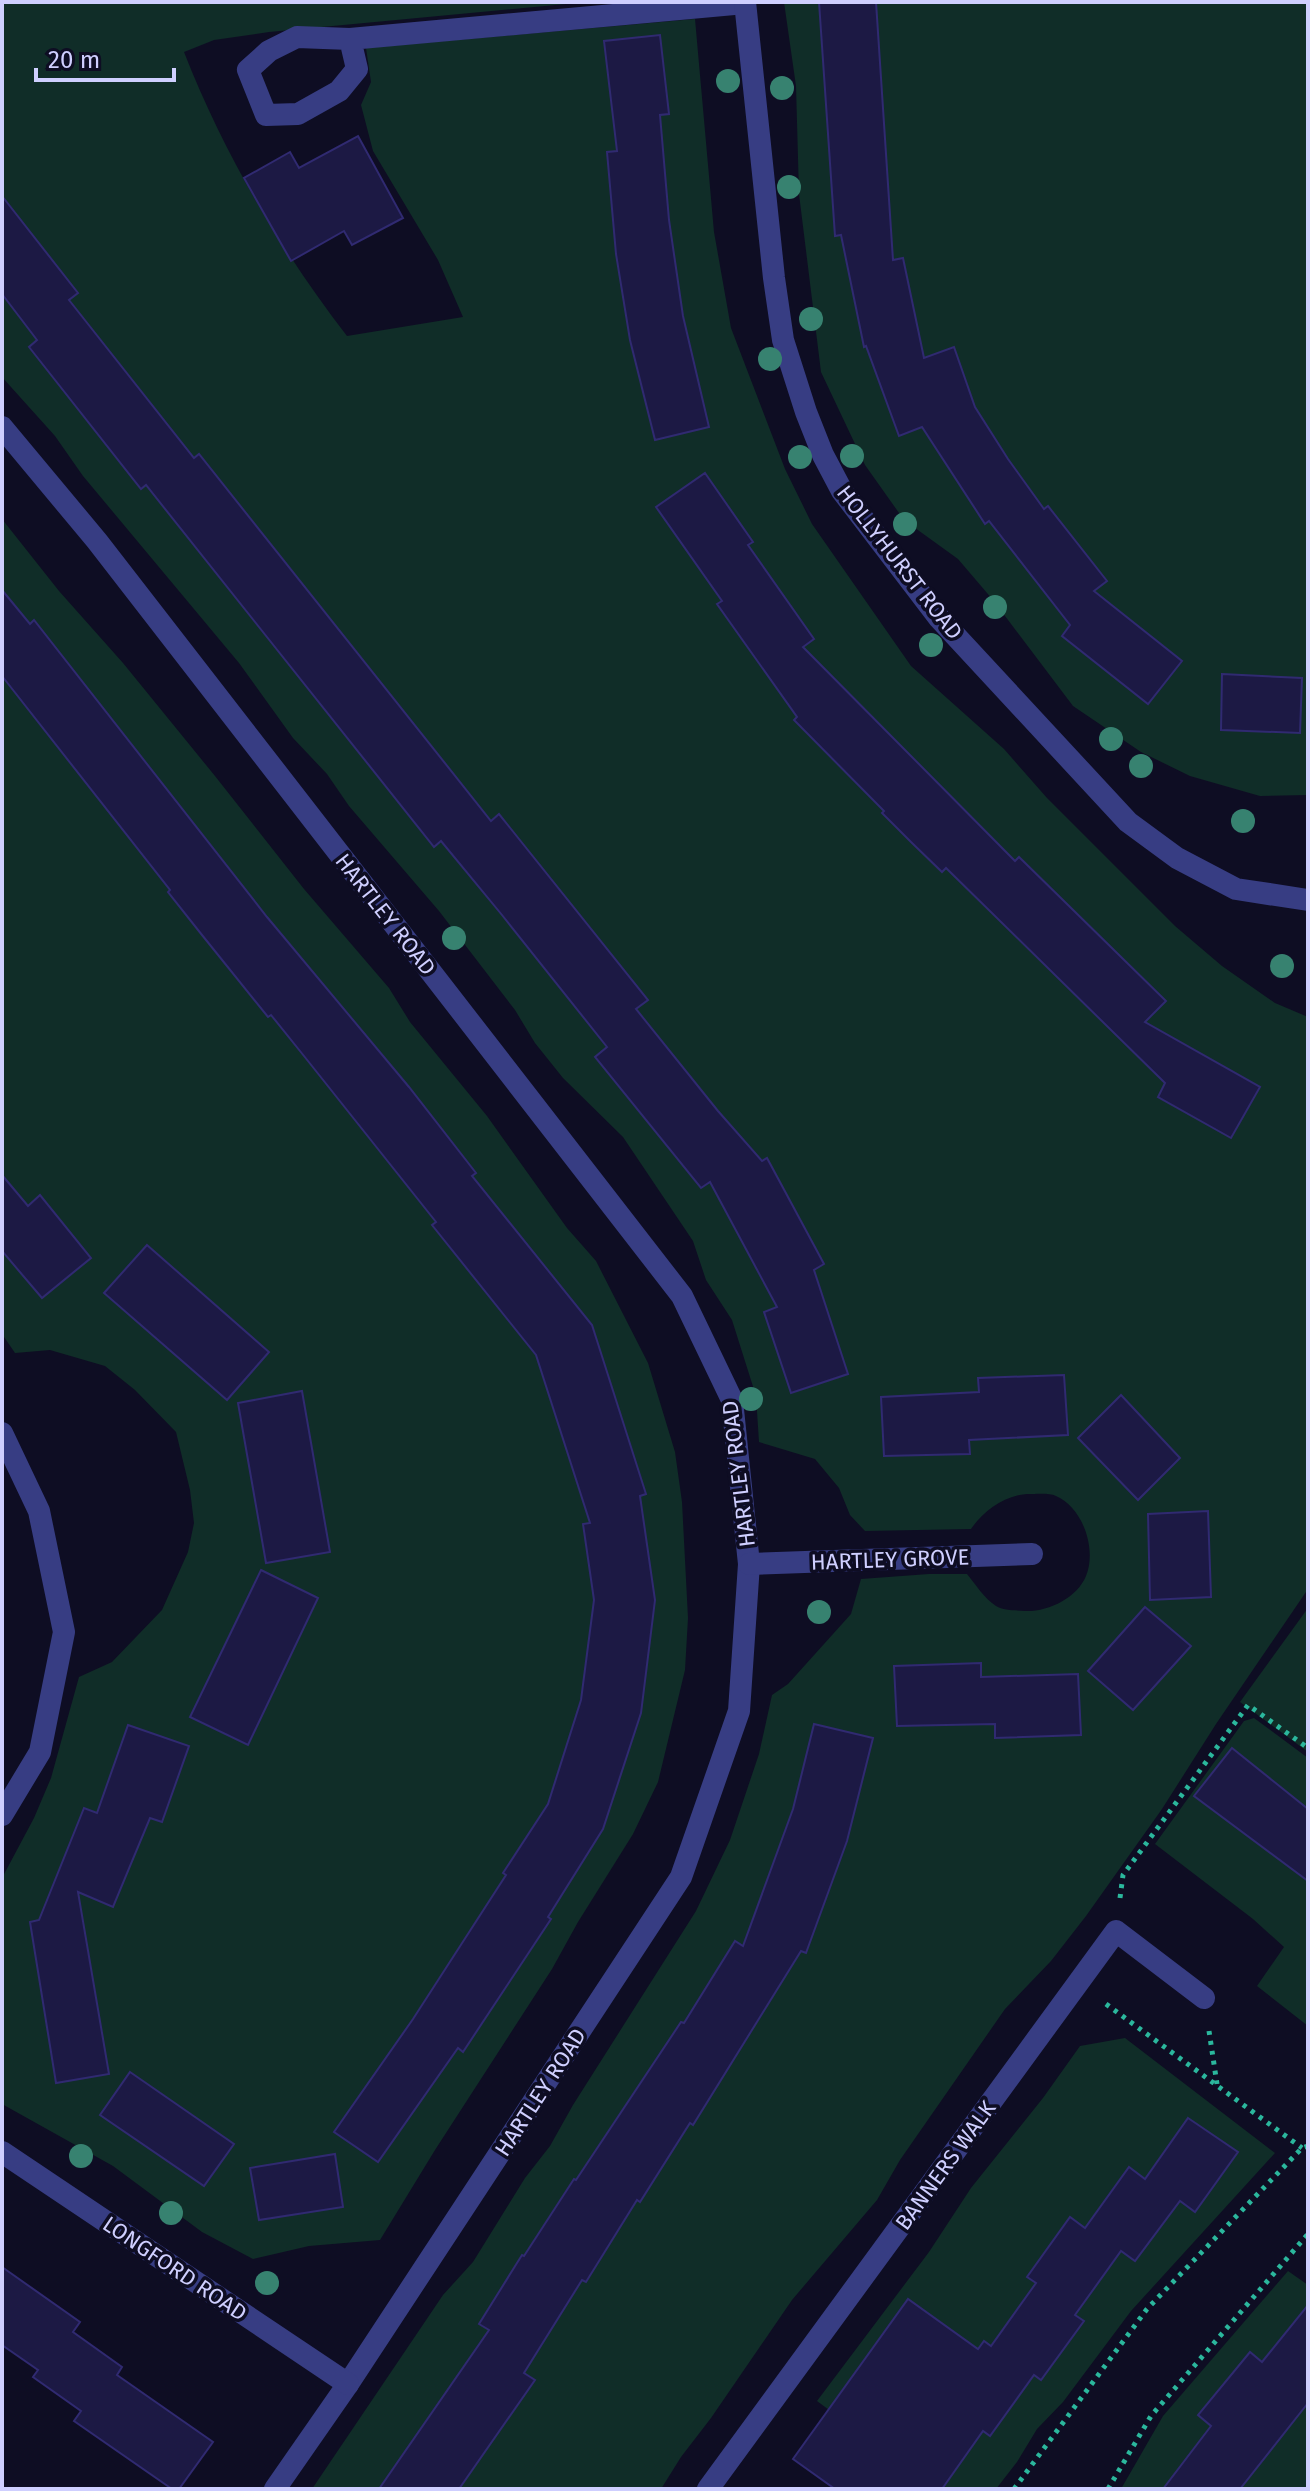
<svg xmlns="http://www.w3.org/2000/svg" width="1310" height="2491" font-family="'Fira Sans',sans-serif">
<rect width="100%" height="100%" fill="#0e0d23"/>
<g fill="#102d28">
<path d="M 2,2 L 587,2 L 269,32 L 214,40 L 184,52 C 224,154 280,249 347,336 L 463,317 L 438,260 L 373,151 L 361,105 L 371,82 L 366,48 L 695,19 L 714,232 L 731,328 L 785,469 L 812,524 L 911,666 L 1004,749 L 1047,798 L 1175,926 L 1222,966 L 1275,1003 L 1308,1017 L 1308,1589 L 1216,1724 L 1162,1809 L 1086,1916 L 1051,1961 L 1005,2009 L 900,2160 L 877,2200 L 792,2300 L 711,2418 L 681,2457 L 661,2489 L 312,2489 L 443,2295 L 473,2262 L 525,2178 L 550,2146 L 573,2105 L 696,1911 L 730,1840 L 759,1754 L 772,1695 L 788,1684 L 851,1614 L 861,1579 L 929,1574 L 967,1574 C 976,1585 984,1598 996,1606 C 1004,1611 1016,1610 1025,1611 C 1048,1612 1077,1598 1086,1576 C 1097,1549 1083,1508 1056,1496 C 1050,1493 1039,1494 1032,1494 C 1008,1493 984,1510 971,1529 L 865,1531 L 850,1515 L 839,1488 L 815,1459 L 759,1442 L 756,1396 L 732,1320 L 706,1280 L 693,1241 L 623,1137 L 563,1078 L 535,1043 L 515,1010 L 439,911 L 349,806 L 327,774 L 293,738 L 239,663 L 83,476 L 55,436 L 2,377 Z"/>
<polygon points="784,2 1308,2 1308,795 1260,796 1190,776 1141,752 1073,706 993,600 958,559 904,520 865,465 821,372 799,194 796,86"/>
<polygon points="2,519 59,591 123,663 215,776 304,889 389,988 410,1022 487,1116 567,1228 596,1261 648,1363 675,1452 682,1502 688,1618 685,1670 658,1782 633,1834 578,1922 552,1969 435,2150 380,2240 309,2246 253,2259 202,2232 113,2166 2,2104 2,1878 34,1818 51,1778 79,1677 112,1662 162,1610 188,1552 194,1523 190,1490 176,1432 135,1390 105,1366 50,1350 15,1353 2,1334"/>
<polygon points="1308,1608 1308,1752 1240,1702"/>
<polygon points="1254,1718 1308,1758 1308,2026 1257,1986 1284,1947 1253,1919 1155,1844 1244,1721"/>
<polygon points="1125,2038 1275,2153 1131,2311 1063,2402 1037,2429 1017,2462 996,2489 935,2489 817,2401 929,2252 971,2188 1043,2098 1080,2046"/>
<polygon points="1288,2271 1308,2285 1308,2489 1121,2489 1163,2416"/>
</g>
<g fill="#1c1944" stroke="#302a71" stroke-width="2">
<polygon points="819,2 876,2 893,260 903,258 924,358 954,347 975,407 1008,459 1044,509 1048,506 1107,581 1094,591 1182,661 1148,704 1062,636 1070,625 989,521 985,524 922,427 899,436 866,346 864,347 841,235 835,236"/>
<polygon points="660,35 669,114 660,115 669,220 683,316 709,427 655,440 630,340 616,254 607,152 617,151 604,41"/>
<polygon points="358,136 403,218 352,245 344,231 291,261 244,178 290,152 299,168"/>
<polygon points="2,196 78,293 69,300 194,458 199,454 491,821 499,814 648,1000 636,1009 718,1111 762,1161 767,1158 824,1264 814,1270 848,1374 791,1393 764,1312 777,1307 710,1182 701,1188 595,1057 607,1047 502,915 441,841 434,847 146,485 141,489 29,347 37,340 2,294"/>
<polygon points="705,473 753,542 748,545 814,639 803,647 1015,861 1019,857 1166,1001 1145,1022 1260,1087 1231,1138 1158,1097 1165,1083 946,868 942,872 911,842 882,813 884,811 794,720 797,717 717,604 722,601 656,507"/>
<polygon points="2,590 30,624 34,620 267,917 409,1087 476,1173 472,1176 592,1325 646,1494 640,1496 655,1600 641,1713 603,1829 548,1917 551,1919 463,2052 458,2048 378,2162 334,2132 413,2019 506,1875 503,1873 548,1804 581,1700 594,1600 583,1524 590,1523 536,1355 432,1225 436,1222 304,1056 271,1015 268,1017 202,935 168,892 170,890 2,676"/>
<polygon points="1222,674 1302,678 1300,733 1221,730"/>
<polygon points="2,1175 28,1206 40,1195 91,1258 42,1298 2,1251"/>
<polygon points="147,1245 269,1352 227,1400 104,1293"/>
<polygon points="1064,1375 1068,1435 969,1440 970,1454 884,1456 881,1397 979,1392 978,1378"/>
<polygon points="302,1391 330,1552 266,1563 238,1403"/>
<polygon points="1121,1395 1180,1458 1138,1500 1078,1438"/>
<polygon points="1208,1511 1211,1597 1150,1600 1148,1514"/>
<polygon points="261,1570 318,1598 248,1745 190,1717"/>
<polygon points="1145,1607 1191,1646 1133,1710 1088,1671"/>
<polygon points="981,1663 981,1677 1078,1674 1081,1735 995,1738 995,1724 897,1726 894,1666"/>
<polygon points="814,1724 873,1738 847,1841 806,1953 801,1951 693,2125 690,2123 640,2202 637,2200 586,2282 582,2280 524,2373 535,2380 459,2489 379,2489 489,2330 479,2324 522,2255 524,2256 574,2179 576,2180 681,2022 684,2023 735,1941 743,1946 793,1809"/>
<polygon points="128,1725 189,1746 162,1822 150,1818 113,1907 78,1892 109,2074 56,2083 30,1922 39,1920 84,1808 97,1813"/>
<polygon points="1232,1748 1308,1809 1308,1881 1194,1796"/>
<polygon points="130,2072 234,2144 204,2186 100,2115"/>
<polygon points="1188,2118 1238,2152 1195,2212 1180,2201 1135,2261 1121,2251 1075,2315 1084,2321 1041,2380 1034,2375 990,2436 983,2431 942,2489 835,2489 793,2459 908,2299 978,2349 984,2341 991,2346 1036,2283 1027,2277 1070,2217 1085,2228 1129,2167 1145,2179"/>
<polygon points="335,2154 343,2207 259,2220 250,2168"/>
<polygon points="2,2267 80,2322 73,2332 122,2367 117,2375 213,2442 179,2489 172,2489 74,2421 81,2411 33,2377 38,2370 2,2345"/>
<polygon points="1308,2305 1308,2403 1240,2489 1163,2489 1211,2426 1198,2415 1250,2352 1262,2362"/>
</g>
<g fill="none" stroke-linecap="round" stroke-linejoin="round">
<g stroke="#2bb79d" stroke-width="5" stroke-dasharray="4 6" stroke-linecap="butt">
<polyline points="1120,1898 1123,1875 1248,1705 1308,1748"/>
<polyline points="1106,2004 1302,2148"/>
<polyline points="1209,2031 1217,2084"/>
<polyline points="1014,2489 1147,2309 1302,2148 1308,2146"/>
<polyline points="1108,2489 1151,2416 1308,2234"/>
</g>
<polyline stroke="#373d83" stroke-width="22" points="350,39 357,69 339,91 298,114 266,115 248,70 269,51 297,37 350,39 745,3"/>
<g stroke="#373d83" stroke-width="22">
<polyline points="745,2 774,278 783,340 806,412 823,455 842,491 939,618 1128,822 1177,858 1236,889 1308,900"/>
<polyline points="2,427 97,541 682,1296 732,1400 749,1564 739,1711 681,1877 348,2384 275,2489"/>
<polyline points="2,1433 39,1511 64,1632 40,1752 2,1815"/>
<polyline points="749,1564 1032,1554"/>
<polyline points="2,2152 348,2384"/>
<polyline points="708,2489 1116,1931 1204,1998"/>
</g>
</g>
<g fill="#378270">
<circle cx="728" cy="81" r="12"/>
<circle cx="782" cy="88" r="12"/>
<circle cx="789" cy="187" r="12"/>
<circle cx="811" cy="319" r="12"/>
<circle cx="770" cy="359" r="12"/>
<circle cx="852" cy="456" r="12"/>
<circle cx="800" cy="457" r="12"/>
<circle cx="905" cy="524" r="12"/>
<circle cx="995" cy="607" r="12"/>
<circle cx="931" cy="645" r="12"/>
<circle cx="1111" cy="739" r="12"/>
<circle cx="1141" cy="766" r="12"/>
<circle cx="1243" cy="821" r="12"/>
<circle cx="454" cy="938" r="12"/>
<circle cx="1282" cy="966" r="12"/>
<circle cx="751" cy="1399" r="12"/>
<circle cx="819" cy="1612" r="12"/>
<circle cx="81" cy="2156" r="12"/>
<circle cx="171" cy="2213" r="12"/>
<circle cx="267" cy="2283" r="12"/>
</g>
<g text-anchor="middle" stroke-width="7" stroke-linejoin="round" paint-order="stroke">
<g font-size="22" fill="#cfcfff" stroke="#0e0d23">
<text transform="translate(900 562) rotate(52)" y="8">HOLLYHURST ROAD</text>
<text transform="translate(386 914) rotate(52)" y="8">HARTLEY ROAD</text>
<text transform="translate(738 1474) rotate(-97)" y="8">HARTLEY ROAD</text>
<text transform="translate(890 1559) rotate(-2)" y="8">HARTLEY GROVE</text>
<text transform="translate(540 2092) rotate(-57)" y="8">HARTLEY ROAD</text>
<text transform="translate(945 2165) rotate(-54)" y="8">BANNERS WALK</text>
<text transform="translate(175 2268) rotate(34)" y="8">LONGFORD ROAD</text>
</g>
</g>
<rect width="1310" height="2491" fill="none" stroke="#cfcfff" stroke-width="8"/>
<path d="M36 68v12h138v-12" fill="none" stroke="#cfcfff" stroke-width="4"/>
<text x="48" y="68" font-size="24" fill="#cfcfff" stroke="#0e0d23" stroke-width="6" paint-order="stroke">20 m</text>
</svg>
